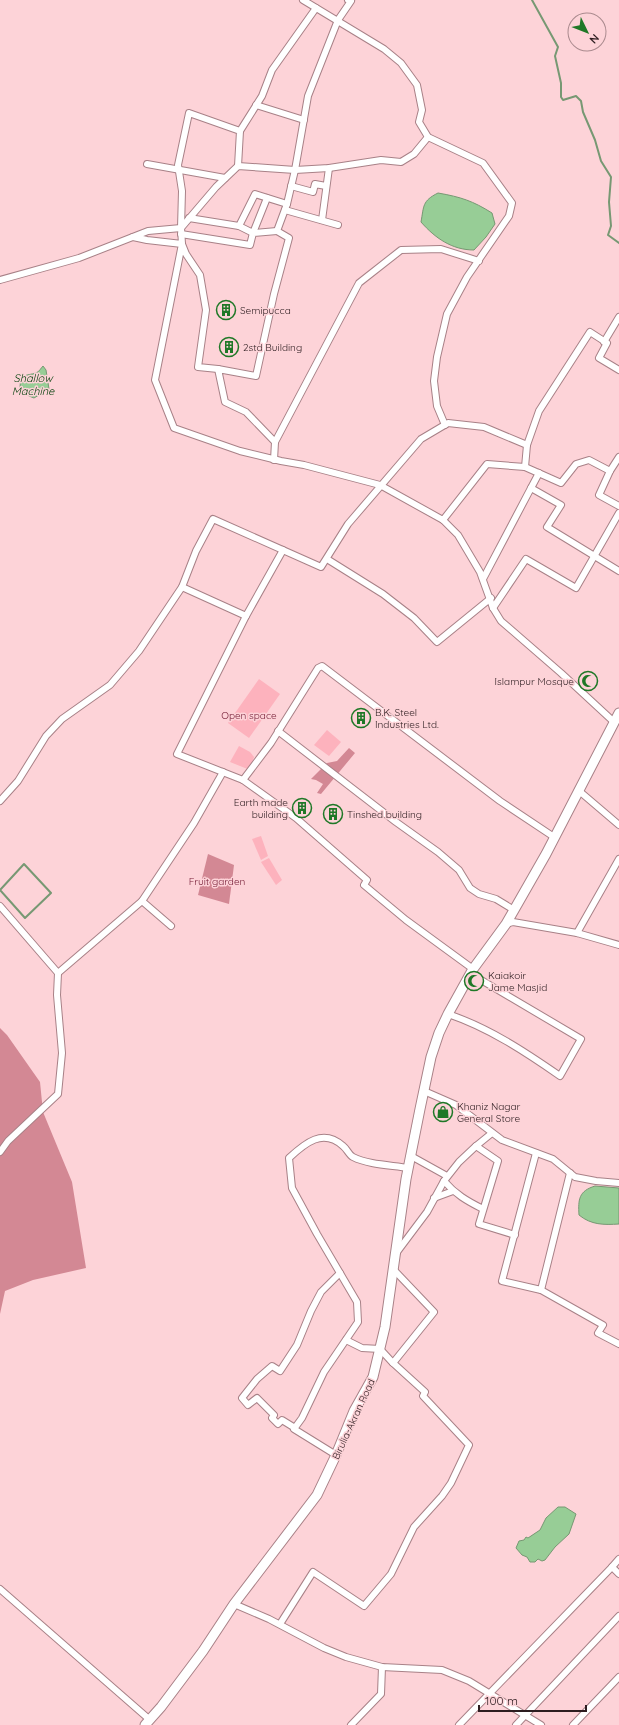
<svg xmlns="http://www.w3.org/2000/svg" width="619" height="1725" font-family="Quicksand,sans-serif">
<rect width="100%" height="100%" fill="#fdd3d8"/>
<g fill="#fdb2bd">
<polygon points="259,679 280,694 249,738 228,723"/>
<polygon points="327,730 341,742 329,756 314,745"/>
<polygon points="239,746 250,752 254,757 250,770 230,762"/>
<polygon points="261,836 268,856 261,860 252,839"/>
<polygon points="269,858 282,880 276,885 261,862"/>
</g>
<g fill="#d38894">
<polygon points="349,748 355,753 321,794 317,793 323,784 316,780 311,779 327,763 337,761"/>
<polygon points="208,854 234,865 229,904 198,895"/>
<polygon points="0,1028 7,1035 40,1082 43,1112 72,1182 86,1268 33,1280 5,1291 0,1314"/>
</g>
<g fill="#97cd96" stroke="#779873">
<path d="M 438,193 C 461,197 473,201 492,213 L 495,224 L 486,237 L 474,250 C 452,250 435,238 421,222 C 424,206 422,201 438,193 Z"/>
<path d="M 43,366 L 46,370 L 49,389 L 34,398 L 29,396 L 20,389 C 20,373 26,376 36,373 C 39,372 41,368 43,366 Z"/>
<path d="M 595,1186 L 619,1188 L 619,1224 C 604,1225 591,1225 579,1215 C 578,1199 579,1191 595,1186 Z"/>
<polygon points="558,1507 565,1507 576,1514 569,1534 555,1547 545,1560 542,1561 538,1559 535,1562 530,1562 527,1557 522,1555 516,1548 519,1541 524,1540 526,1537 528,1538 540,1530 546,1518"/>
</g>
<g fill="none" stroke-linecap="round" stroke-linejoin="round">
<g stroke="#779873" stroke-width="2">
<polyline points="532,0 558,47 555,56 561,83 561,97 563,100 576,96 581,101 583,112 595,140 601,161 611,177 609,202 611,226 608,235 619,243"/>
<polygon points="24,864 51,893 25,918 0,890"/>
</g>
<defs>
<g id="street">
<polyline points="303,0 384,49 401,63 417,85 422,110 419,122 428,137 483,163 512,203 509,216 467,277 447,314 437,357 434,381 437,406 445,425"/>
<polyline points="256,105 304,120"/>
<polyline points="240,131 262,96 272,70 316,8"/>
<polyline points="147,164 225,178"/>
<polyline points="291,186 313,192 315,184 326,186"/>
<polyline points="285,210 338,225"/>
<polyline points="189,218 239,226 255,194 287,204"/>
<polyline points="322,220 329,168"/>
<polyline points="239,226 253,233 267,198"/>
<polyline points="181,234 250,245 253,233 277,231"/>
<polyline points="133,237 147,240 182,244 181,228 182,191 178,165 189,113 240,131 238,166"/>
<polyline points="0,280 79,258 148,231 181,228 216,187 238,166 295,170 329,168 381,160 401,162 414,154 428,137"/>
<polyline points="604,342 619,317"/>
<polyline points="218,369 198,367 206,310 200,275 186,254 182,244 155,380 174,428 240,451 281,461 304,465 380,485 443,520 487,464 525,467 561,483 576,464 589,460 610,471"/>
<polyline points="275,442 359,283 401,250 441,249 479,261"/>
<polyline points="619,457 610,471 599,495 619,506"/>
<polyline points="274,460 275,442 246,412 225,402 218,369 256,376 274,294 289,238 277,231 287,204 295,170 308,96 338,20 351,1 348,0"/>
<polyline points="525,467 527,445 539,411 590,332 607,343 599,358 619,370"/>
<polyline points="539,473 531,488 561,505 547,527 619,571"/>
<polyline points="443,520 458,535 480,572 493,608 501,621 561,673 614,722"/>
<polyline points="327,559 383,594 414,618 437,642 491,598"/>
<polyline points="483,579 531,488"/>
<polyline points="182,587 246,616 283,550"/>
<polyline points="493,608 526,559 576,588 619,513"/>
<polyline points="278,731 396,822 438,852 459,870 470,888 479,894 496,899 514,910"/>
<polyline points="243,780 177,754 246,616"/>
<polyline points="578,790 619,825"/>
<polyline points="0,801 18,781 46,736 62,719 110,685 139,651 182,587 196,551 213,519 321,567 348,524 421,439 448,423 484,427 527,445"/>
<polyline points="0,906 58,973 57,995 62,1053 58,1094 8,1141 0,1152"/>
<polyline points="506,924 513,922 577,933 619,945"/>
<polyline points="171,926 142,901 194,823 223,772"/>
<polyline points="577,933 619,859"/>
<polyline points="473,969 406,920 364,885 367,880 296,818 243,780 271,743 318,668 322,666 500,801 554,837"/>
<polyline points="58,973 142,901"/>
<path d="M 448,1014 C 489,1028 524,1051 560,1076 L 581,1039 L 471,974"/>
<polyline points="424,1091 456,1105 502,1140 553,1159 575,1177 596,1181 619,1183"/>
<polyline points="492,1133 476,1146 498,1161 479,1224 515,1235"/>
<polyline points="536,1153 502,1281 541,1290 570,1173"/>
<polyline points="411,1156 447,1176"/>
<path d="M 444,1181 C 455,1194 467,1201 483,1209"/>
<polyline points="434,1198 453,1191"/>
<polyline points="397,1252 427,1212 444,1181 459,1162 476,1146"/>
<polyline points="541,1290 603,1325 598,1333 619,1344"/>
<polyline points="393,1363 434,1312 393,1269"/>
<polyline points="295,1428 282,1420 278,1424 272,1418 274,1415 257,1398 248,1405 242,1398 257,1379 272,1366 280,1371 297,1345 311,1311 321,1292 340,1273"/>
<path d="M 336,1455 L 294,1429 L 302,1418 L 324,1372 L 358,1322 L 357,1302 L 317,1234 L 292,1188 L 289,1158 C 305,1143 323,1128 343,1146 C 347,1149 349,1155 353,1157 C 369,1165 391,1165 409,1168"/>
<polyline points="612,1567 619,1559"/>
<polyline points="0,1589 150,1720"/>
<polyline points="234,1604 269,1619 324,1648 346,1657 382,1667 442,1670 469,1681 541,1725"/>
<polyline points="280,1624 313,1572 364,1606 391,1574 414,1527 442,1496 451,1483 469,1445 423,1396 425,1392 392,1362 380,1349 362,1348 346,1340"/>
<polyline points="351,1725 381,1694 382,1667"/>
<polyline points="459,1725 612,1567 619,1574"/>
<polyline points="516,1725 619,1616"/>
<polyline points="573,1725 619,1677"/>
</g>
<polyline id="secondary" points="145,1725 161,1707 203,1651 234,1604 317,1495 336,1455 354,1411 373,1377 385,1327 406,1179 420,1109 431,1057 439,1033 448,1014 473,969 506,924 546,854 619,713"/>
</defs>
<use href="#street" stroke="#a88187" stroke-width="8"/>
<use href="#secondary" stroke="#a88187" stroke-width="11"/>
<use href="#street" stroke="#fff" stroke-width="6"/>
<use href="#secondary" stroke="#fff" stroke-width="9"/>
</g>
<defs>
<symbol id="building-ring" viewBox="-11 -11 22 22"><circle r="9.5" fill="#fdd3d8" stroke="#1f7827" stroke-width="1.5"/><path d="M-4-6H4V6H1V3H-1V6H-4ZM-2.5-4.3h1.7v1.8h-1.7ZM.8-4.3h1.7v1.8H.8ZM-2.5-1h1.7V.8h-1.7ZM.8-1h1.7V.8H.8Z" fill="#1f7827"/></symbol>
<symbol id="mosque-ring" viewBox="-11 -11 22 22"><circle r="9.5" fill="#fdd3d8" stroke="#1f7827" stroke-width="1.5"/><path d="M3.5-4.9A6 6 0 1 0 3.5 4.9A5 5 0 1 1 3.5-4.9Z" fill="#1f7827"/></symbol>
<symbol id="shop-ring" viewBox="-11 -11 22 22"><circle r="9.5" fill="#fdd3d8" stroke="#1f7827" stroke-width="1.5"/><path d="M-5-2.5h2.3a2.7 3.5 0 0 1 5.4 0H5L5.5 6h-11ZM-1.5-2.5h3a1.5 2.3 0 0 0-3 0Z" fill="#1f7827"/></symbol>
</defs>
<g fill-rule="evenodd">
<use href="#building-ring" x="215" y="299" width="22" height="22"/>
<use href="#building-ring" x="218" y="336" width="22" height="22"/>
<use href="#mosque-ring" x="577" y="670" width="22" height="22"/>
<use href="#building-ring" x="350" y="707" width="22" height="22"/>
<use href="#building-ring" x="291" y="797" width="22" height="22"/>
<use href="#building-ring" x="322" y="803" width="22" height="22"/>
<use href="#mosque-ring" x="463" y="970" width="22" height="22"/>
<use href="#shop-ring" x="432" y="1101" width="22" height="22"/>
</g>
<g text-anchor="middle" stroke-width="3" stroke-linejoin="round" paint-order="stroke">
<g font-size="10" fill="#2d1d20" stroke="#fdd3d8" text-anchor="start">
<text x="240" y="314">Semipucca</text>
<text x="243" y="351">2std Building</text>
<text x="574" y="685" text-anchor="end">Islampur Mosque</text>
<text x="375" y="716">B.K. Steel<tspan x="375" dy="12">Industries Ltd.</tspan></text>
<text x="288" y="806" text-anchor="end">Earth made<tspan x="288" dy="12">building</tspan></text>
<text x="347" y="818">Tinshed building</text>
<text x="488" y="979">Kaiakoir<tspan x="488" dy="12">Jame Masjid</tspan></text>
<text x="457" y="1110">Khaniz Nagar<tspan x="457" dy="12">General Store</tspan></text>
</g>
<g font-size="10" fill="#741b34" stroke="#fdd3d8">
<text x="249" y="719">Open space</text>
<text x="217" y="885">Fruit garden</text>
</g>
<g font-size="10" fill="#2d1d20" stroke="#fdd3d8">
<text transform="translate(353 1419) rotate(-65)" y="4">Birulia-Akran Road</text>
</g>
<g font-size="11" font-style="italic" fill="#08420e" stroke="#fdd3d8">
<text x="33" y="382">Shallow<tspan x="33" dy="13">Machine</tspan></text>
</g>
</g>
<g transform="translate(587 32) rotate(133)"><circle r="19" fill="#fdd3d8" stroke="#aa8a8e"/>
<path d="M0-3L7 15L0 10L-7 15Z" fill="#1f7827"/>
<text y="-6" font-size="11" font-weight="bold" text-anchor="middle" fill="#2d1d20">N</text>
</g>
<path d="M479 1705v6h107v-6" fill="none" stroke="#2d1d20" stroke-width="2"/>
<text x="485" y="1705" font-size="12" fill="#2d1d20" stroke="#fdd3d8" stroke-width="3" paint-order="stroke">100 m</text>
</svg>
